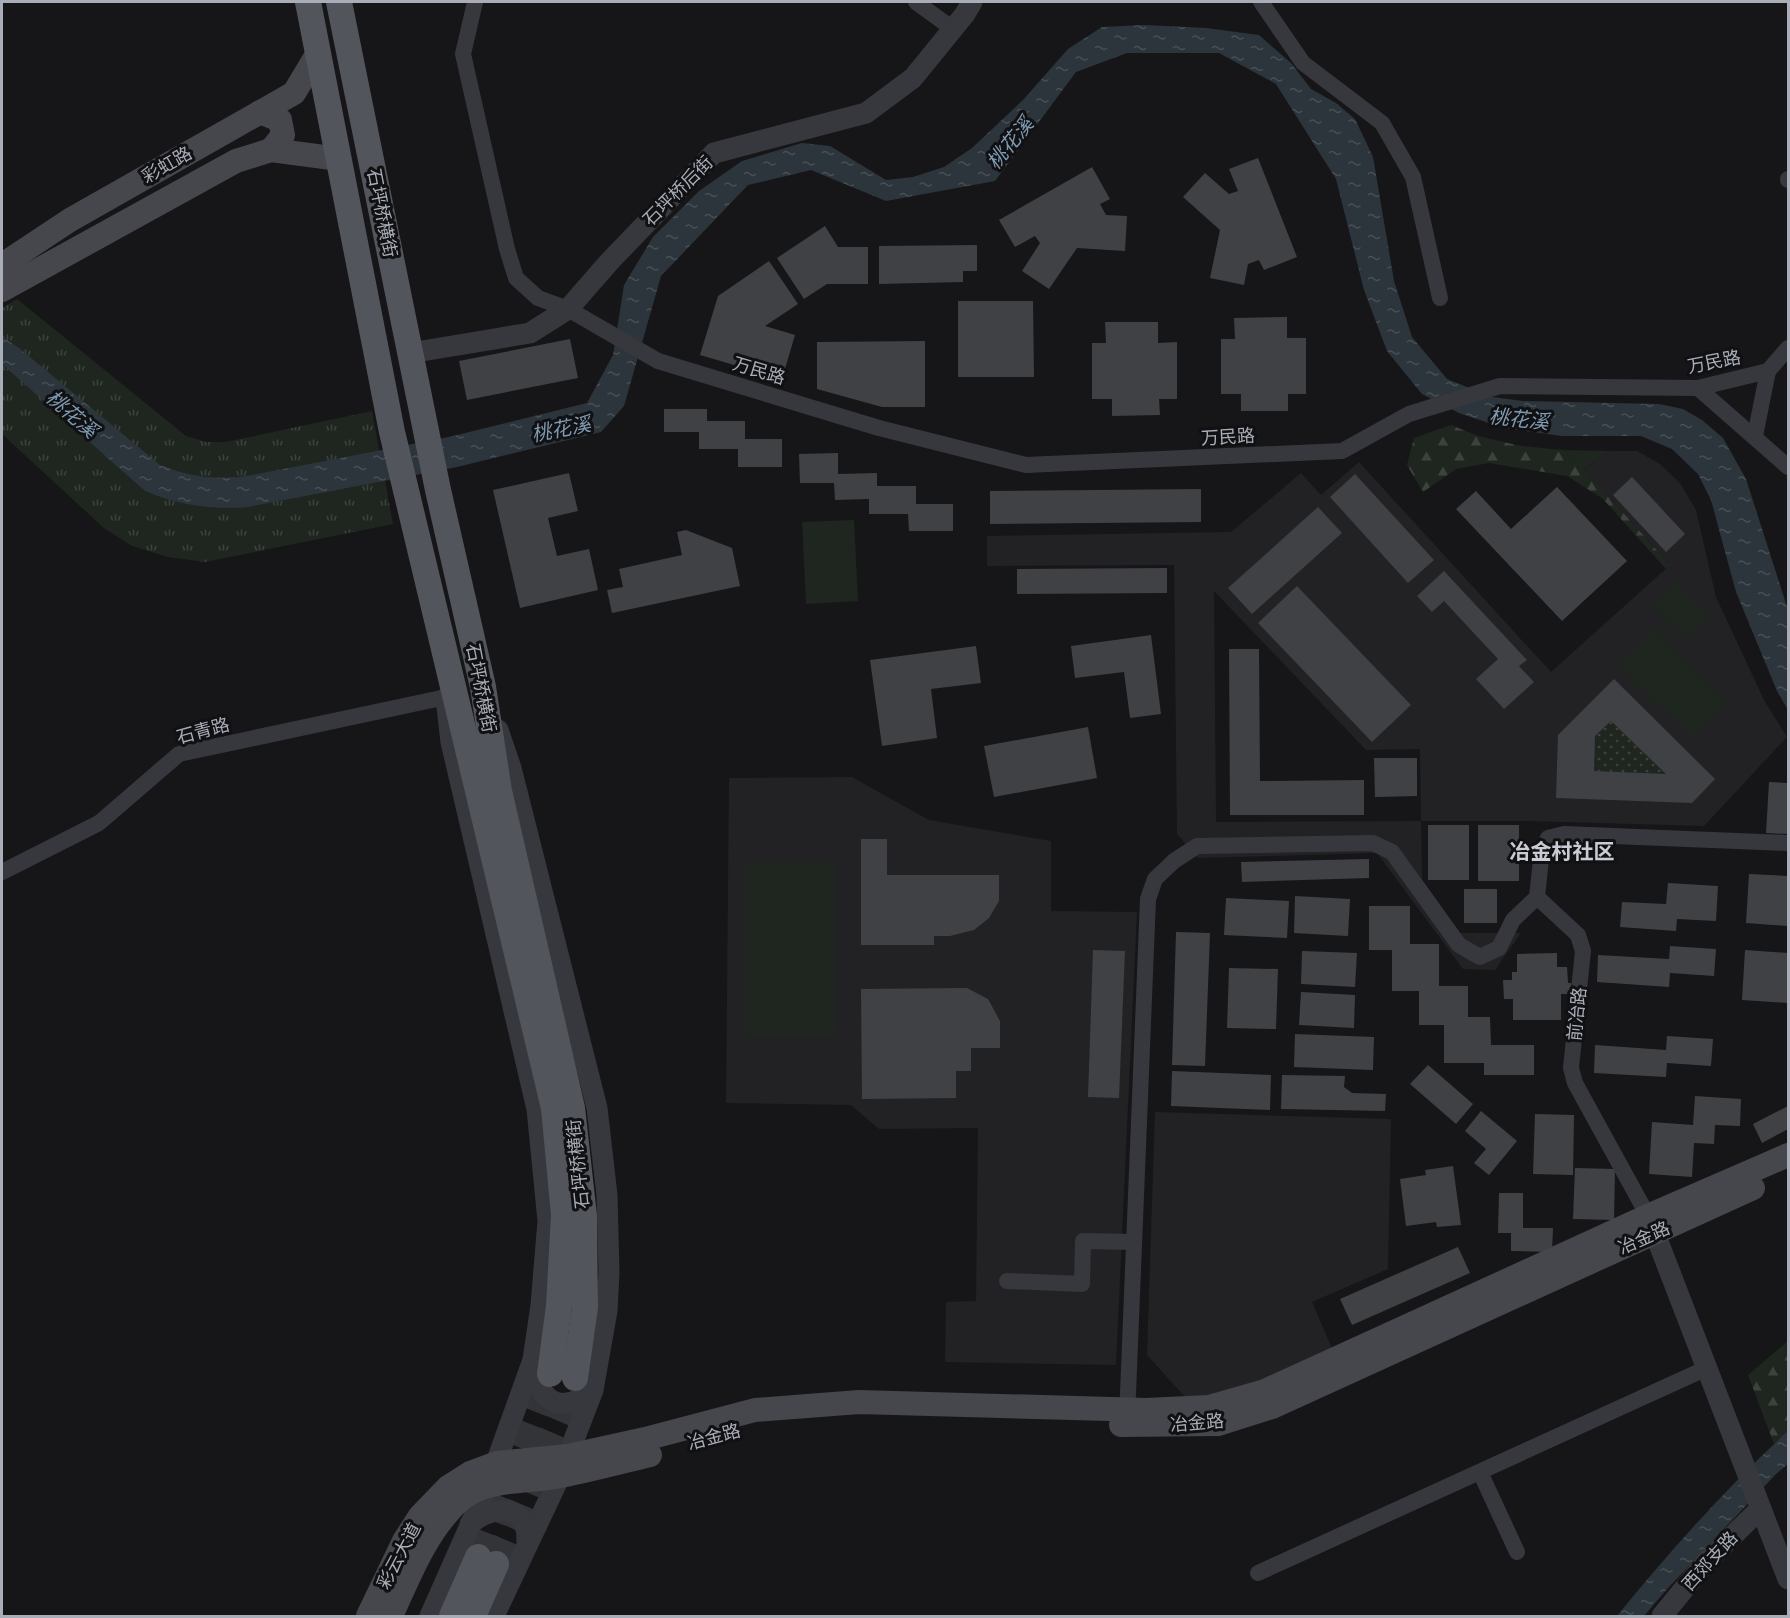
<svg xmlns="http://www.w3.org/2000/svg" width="1790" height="1618" font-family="Raleway,'Noto Sans SC',sans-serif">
<defs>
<pattern id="grass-dots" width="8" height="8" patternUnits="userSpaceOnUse" patternTransform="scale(1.5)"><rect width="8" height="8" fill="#1e261f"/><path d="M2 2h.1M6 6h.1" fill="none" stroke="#3c433d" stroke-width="1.8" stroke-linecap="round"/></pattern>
<pattern id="forest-firs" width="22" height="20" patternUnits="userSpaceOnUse" patternTransform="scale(1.5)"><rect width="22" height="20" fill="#1e261f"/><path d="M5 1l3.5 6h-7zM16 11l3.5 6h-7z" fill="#3c433d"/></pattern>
<pattern id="park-tufts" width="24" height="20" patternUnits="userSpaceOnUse" patternTransform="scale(1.5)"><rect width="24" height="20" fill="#1e261f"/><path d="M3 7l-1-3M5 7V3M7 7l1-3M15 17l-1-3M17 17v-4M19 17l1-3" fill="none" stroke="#3c433d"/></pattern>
<pattern id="water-ripples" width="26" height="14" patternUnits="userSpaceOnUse" patternTransform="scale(1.5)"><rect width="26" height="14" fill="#2c353c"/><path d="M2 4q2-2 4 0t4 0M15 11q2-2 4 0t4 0" fill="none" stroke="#485056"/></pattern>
</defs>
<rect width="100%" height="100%" fill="#161618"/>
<g fill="#222225" fill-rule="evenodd">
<path d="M 1609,451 L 1637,451 L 1660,464 L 1680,483 L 1696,510 L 1716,597 L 1764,700 L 1787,737 L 1704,826 L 1529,821 L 1421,821 L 1422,879 L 1460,933 L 1521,933 L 1495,970 L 1463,969 L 1377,853 L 1198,858 L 1177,834 L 1174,565 L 987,566 L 987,536 L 1231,532 L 1301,473 L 1321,495 L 1359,462 L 1551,672 L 1670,565 L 1584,469 ZM 1214,591 L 1366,750 L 1420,749 L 1421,821 L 1216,822 Z"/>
<polygon points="852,777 929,820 1051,841 1051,911 1137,912 1116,1365 945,1362 946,1302 976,1301 978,1128 879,1129 851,1105 726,1103 729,778"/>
<polygon points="1155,1112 1391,1119 1388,1269 1312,1302 1334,1353 1266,1383 1206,1396 1185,1397 1147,1355"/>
</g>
<polygon fill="url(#grass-dots)" points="1611,721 1666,774 1594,771 1595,736"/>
<g fill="url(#forest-firs)">
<polygon points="1451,425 1478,436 1521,446 1562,450 1584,469 1670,565 1666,569 1603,499 1567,476 1489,463 1456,469 1423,492 1407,465 1414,438"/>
<polygon points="1788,1341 1788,1433 1774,1444 1748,1375"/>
</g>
<polygon fill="url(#park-tufts)" points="17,299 186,436 206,442 226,442 372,411 393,524 205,562 168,557 132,546 104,528 2,434 2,308"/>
<g fill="#1e261f">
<polygon points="1562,450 1609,451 1584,469"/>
<polygon points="854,520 858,601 806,604 802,522"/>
<polygon points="1676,583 1711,617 1687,640 1653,606"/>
<polygon points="1654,628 1729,701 1692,738 1617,665"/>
<rect x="745" y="862" width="90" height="175"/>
</g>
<g fill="url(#water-ripples)">
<path d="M 1144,25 L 1206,28 L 1259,35 L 1291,63 L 1311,89 L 1336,103 L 1355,119 L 1373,157 L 1394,281 L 1412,337 L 1447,379 L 1492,397 L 1523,401 L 1659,404 L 1683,409 L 1702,420 L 1723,438 L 1746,479 L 1788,610 L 1788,710 L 1777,691 L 1736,592 L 1711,500 L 1698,474 L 1672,449 L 1641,436 L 1562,436 L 1504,428 L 1459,413 L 1422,394 L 1387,351 L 1364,290 L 1336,179 L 1276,84 L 1219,53 L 1127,53 L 1076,72 L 995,181 L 886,201 L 811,170 L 748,185 L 661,276 L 624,406 L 601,432 L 457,467 L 248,507 C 210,510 179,505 145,491 L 2,364 L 2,337 L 19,348 L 160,465 C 190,477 214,480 247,476 L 449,437 L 587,403 L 613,355 L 624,285 L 653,237 L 699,191 L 742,161 L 802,143 L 830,146 L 886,180 L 913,177 L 944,167 L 972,148 L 1023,100 L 1068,49 L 1102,27 Z"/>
<path d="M 1788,1431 L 1788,1464 L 1776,1474 L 1667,1589 L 1644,1616 L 1617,1616 C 1669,1552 1727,1487 1788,1431 Z"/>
</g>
<g fill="#404145" fill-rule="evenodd">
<polygon points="1258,158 1297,257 1264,270 1259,260 1248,264 1244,285 1210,278 1220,230 1183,197 1205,173 1229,194 1238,191 1229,169"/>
<polygon points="1092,167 1110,199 1100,204 1106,215 1127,216 1125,251 1077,248 1049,289 1022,271 1040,243 1035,236 1015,247 999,220"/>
<polygon points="825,226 838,247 868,247 868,284 827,284 804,299 777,258"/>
<polygon points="977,245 977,271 963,271 963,282 879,284 879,246"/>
<polygon points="769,261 798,304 765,326 795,335 782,379 700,355 718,296"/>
<polygon points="958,301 1033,301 1034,377 958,377"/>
<polygon points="1287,317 1287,338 1306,338 1306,394 1288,394 1288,411 1241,411 1241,394 1221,394 1221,339 1235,339 1234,318"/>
<polygon points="1105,322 1158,322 1158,343 1177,342 1177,399 1159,399 1160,415 1112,416 1112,399 1092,399 1092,343 1106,343"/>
<polygon points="570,339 578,378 467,400 459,361"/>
<polygon points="925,341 925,407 882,407 817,389 817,342"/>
<polygon points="664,409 707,409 707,421 745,421 745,439 782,439 782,467 738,467 738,449 699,449 699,432 664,432"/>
<polygon points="838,453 838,474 877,473 877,486 916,486 916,504 953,504 953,531 909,531 908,514 869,514 869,499 835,500 834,483 800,483 799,454"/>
<polygon points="569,473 578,511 548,518 557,556 589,549 598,590 520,608 493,490"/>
<polygon points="1355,474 1434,560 1408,583 1330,497"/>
<polygon points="1632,477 1685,534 1666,552 1613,495"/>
<polygon points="1557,487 1627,561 1562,621 1456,509 1476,491 1511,529"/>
<polygon points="1201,489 1201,522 990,524 990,491"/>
<polygon points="1318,507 1342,533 1252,614 1228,588"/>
<polygon points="686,530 732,548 740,586 612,613 607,590 623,587 619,569 682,555 677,532"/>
<polygon points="1167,568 1167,593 1017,594 1017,569"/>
<polygon points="1444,571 1527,660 1519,666 1534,682 1504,709 1476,679 1498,659 1444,601 1432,612 1417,596"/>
<polygon points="1297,586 1411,705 1372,742 1258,623"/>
<polygon points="1151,635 1161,714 1130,718 1124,672 1075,678 1071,646"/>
<polygon points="976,646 981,683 931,689 937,738 882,746 870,660"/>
<polygon points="1229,649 1259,649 1260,781 1364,780 1364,815 1230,815"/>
<path d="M 1614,679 L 1715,779 L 1692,803 L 1556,798 L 1558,735 ZM 1611,721 L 1666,774 L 1594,771 L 1595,736 Z"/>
<polygon points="1088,727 1097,778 994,797 984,746"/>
<polygon points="1374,758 1417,758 1417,796 1375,797"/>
<polygon points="1769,782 1788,783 1788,834 1766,833"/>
<rect x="1428" y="825" width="41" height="55"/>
<rect x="1478" y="825" width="41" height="56"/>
<polygon points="861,839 887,839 887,875 999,875 999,901 989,918 974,930 950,936 934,936 934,945 861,945"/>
<polygon points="1369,859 1369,878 1242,882 1241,862"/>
<polygon points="1749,874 1788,876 1788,926 1746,923"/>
<polygon points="1668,883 1718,886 1716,921 1677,919 1676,931 1620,927 1622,902 1666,904"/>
<rect x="1464" y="889" width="33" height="34"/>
<polygon points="1295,896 1350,899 1348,936 1294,933"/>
<polygon points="1226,898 1289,901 1287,938 1224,935"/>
<polygon points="1369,906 1410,906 1410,944 1439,944 1439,986 1468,986 1468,1017 1490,1017 1491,1045 1534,1045 1534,1075 1484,1075 1484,1063 1444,1063 1444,1025 1419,1025 1419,991 1392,991 1392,950 1369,950"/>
<polygon points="1176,932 1210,933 1205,1066 1172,1065"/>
<polygon points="1670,946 1716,949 1714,976 1670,973 1669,987 1597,982 1598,955 1669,959"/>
<polygon points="1093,950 1125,951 1119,1098 1088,1097"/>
<polygon points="1745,950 1788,953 1788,1003 1742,1000"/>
<polygon points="1302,951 1357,953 1355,987 1301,984"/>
<polygon points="1557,953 1557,967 1567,967 1568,983 1571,983 1571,994 1561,994 1561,1020 1513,1020 1513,999 1504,999 1503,980 1512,980 1512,972 1517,972 1517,954"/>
<polygon points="1229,968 1278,969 1276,1029 1227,1028"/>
<polygon points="967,988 988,999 1000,1021 1000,1048 971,1048 971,1071 956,1071 956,1098 862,1099 861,989"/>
<polygon points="1301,992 1355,995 1354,1028 1299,1025"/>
<polygon points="1295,1034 1374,1037 1373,1070 1294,1067"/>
<polygon points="1667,1036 1713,1039 1711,1066 1667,1063 1666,1077 1594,1073 1595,1045 1666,1050"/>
<polygon points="1428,1065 1473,1104 1456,1124 1410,1084"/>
<polygon points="1172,1071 1271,1075 1270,1110 1171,1106"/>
<polygon points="1282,1075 1345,1076 1344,1087 1352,1093 1386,1094 1385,1111 1281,1109"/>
<polygon points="1695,1096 1741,1099 1740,1126 1715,1125 1714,1144 1694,1143 1692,1177 1649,1174 1652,1122 1693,1125"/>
<polygon points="1788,1106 1788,1129 1762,1143 1753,1124"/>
<polygon points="1481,1111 1517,1141 1489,1175 1474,1163 1486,1149 1465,1131"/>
<polygon points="1535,1114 1574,1115 1573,1175 1533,1174"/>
<polygon points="1453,1166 1461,1225 1437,1227 1436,1222 1406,1226 1400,1179 1426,1175 1425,1170"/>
<polygon points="1575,1168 1615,1169 1614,1220 1573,1219"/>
<polygon points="1499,1193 1523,1193 1523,1228 1553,1228 1552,1252 1511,1251 1511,1233 1498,1233"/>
<polygon points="1458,1247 1470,1273 1352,1325 1340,1299"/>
</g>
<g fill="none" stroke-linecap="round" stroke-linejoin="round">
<g stroke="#333438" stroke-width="26" stroke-dasharray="26 13" stroke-linecap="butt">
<polyline points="478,1557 550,1374"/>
<polyline points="496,1564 575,1378"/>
</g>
<g stroke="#37383d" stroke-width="16">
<polyline points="475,2 463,54 507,249 516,278 538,298 568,309 658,361 879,428 1026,465 1342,451 1409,414 1500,386 1698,388 1768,371 1788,348"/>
<polyline points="916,2 953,29"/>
<polyline points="1261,2 1303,63 1382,123 1413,177 1440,298"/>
<polyline points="1788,179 1788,180"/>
<polyline points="1698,388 1788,467"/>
<polyline points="1755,436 1768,371"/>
<polyline points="2,872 99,823 179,754 446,697"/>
<polyline points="1648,1216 1575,1083 1571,1068 1583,951 1578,935 1537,897 1542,850 1548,838 1564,834 1788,843"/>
<polyline points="1007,1281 1082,1284 1083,1241 1134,1242"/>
<polyline points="1127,1418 1148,899 1155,879 1174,861 1197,846 1373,843 1392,852 1459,945 1480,957 1499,948 1513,920 1537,897"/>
<polyline points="1480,1472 1517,1552"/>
<polyline points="1258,1573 1707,1368"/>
</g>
<g stroke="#37383d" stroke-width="21">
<polyline points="410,353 530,333 568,309 610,261 714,153 866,113 913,78 965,14 972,2"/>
<polyline points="1649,1218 1788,1579"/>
<path d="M 533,1360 C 537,1399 558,1418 593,1390"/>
<path d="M 470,1524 C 486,1510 518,1501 526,1529 C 527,1533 527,1539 527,1543"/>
<polyline points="430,1616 488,1485 533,1360 541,1305 548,1221 537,1109 451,742 446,698"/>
<polyline points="494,1616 560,1476 593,1390 607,1311 609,1272 607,1195 597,1108 511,768 498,730"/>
<polyline points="1662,1616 1706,1562 1760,1509"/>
</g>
<g stroke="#45474d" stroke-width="24">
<polyline points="260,112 280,120 283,135 271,150"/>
<polyline points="2,265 70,220 294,93 318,53"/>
<polyline points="2,290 236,161 271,150 339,159"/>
<polyline points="1121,1425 1218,1424 1272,1407 1753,1188"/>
<polyline points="368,1616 404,1541 420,1516 448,1487 470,1473 497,1463 568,1456 645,1439 755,1410 859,1402 1146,1410 1209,1407 1265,1391 1648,1216 1788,1155"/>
<path d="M 391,1616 C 409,1577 425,1534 457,1503 C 484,1477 527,1483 561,1476 C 591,1470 621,1462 650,1455"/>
</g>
<g stroke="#53555c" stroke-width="26">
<polyline points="308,2 392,432 554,1108 564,1215 559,1306 550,1374"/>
<polyline points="339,2 438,490 483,687 499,791 572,1108 584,1216 585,1307 575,1378"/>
<polyline points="452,1616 478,1557"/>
<polyline points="473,1616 496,1564"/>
</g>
</g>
<g text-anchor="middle" stroke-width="6" stroke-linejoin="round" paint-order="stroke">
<g font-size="18" fill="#a8adb8" stroke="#111113">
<text transform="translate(167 165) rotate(-30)" y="6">彩虹路</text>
<text transform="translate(678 191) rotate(-45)" y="6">石坪桥后街</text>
<text transform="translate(382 213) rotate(79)" y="6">石坪桥横街</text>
<text transform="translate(1714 362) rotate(-11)" y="6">万民路</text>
<text transform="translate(759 371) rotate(17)" y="6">万民路</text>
<text transform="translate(1228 437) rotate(-3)" y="6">万民路</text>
<text transform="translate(481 688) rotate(79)" y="6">石坪桥横街</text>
<text transform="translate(203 731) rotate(-15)" y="6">石青路</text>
<text transform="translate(1577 1014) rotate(-84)" y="6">前冶路</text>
<text transform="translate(578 1164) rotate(-96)" y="6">石坪桥横街</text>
<text transform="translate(1644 1238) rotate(-24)" y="6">冶金路</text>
<text transform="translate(1197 1423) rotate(-5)" y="6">冶金路</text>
<text transform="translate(714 1437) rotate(-15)" y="6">冶金路</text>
<text transform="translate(399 1556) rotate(-62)" y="6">彩云大道</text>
<text transform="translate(1710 1561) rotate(-48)" y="6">西郊支路</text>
</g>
<g font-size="20" font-style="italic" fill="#7f9bb3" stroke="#111113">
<text transform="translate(1010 143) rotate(-51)" y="7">桃花溪</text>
<text transform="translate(72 414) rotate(41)" y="7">桃花溪</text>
<text transform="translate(1519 419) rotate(6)" y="7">桃花溪</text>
<text transform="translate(561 429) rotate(-11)" y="7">桃花溪</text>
</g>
<g font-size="21" font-weight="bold" fill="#c9ccd4" stroke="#111113">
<text x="1562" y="859">冶金村社区</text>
</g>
</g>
<rect width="1790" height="1618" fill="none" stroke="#a8adb8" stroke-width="6"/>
</svg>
